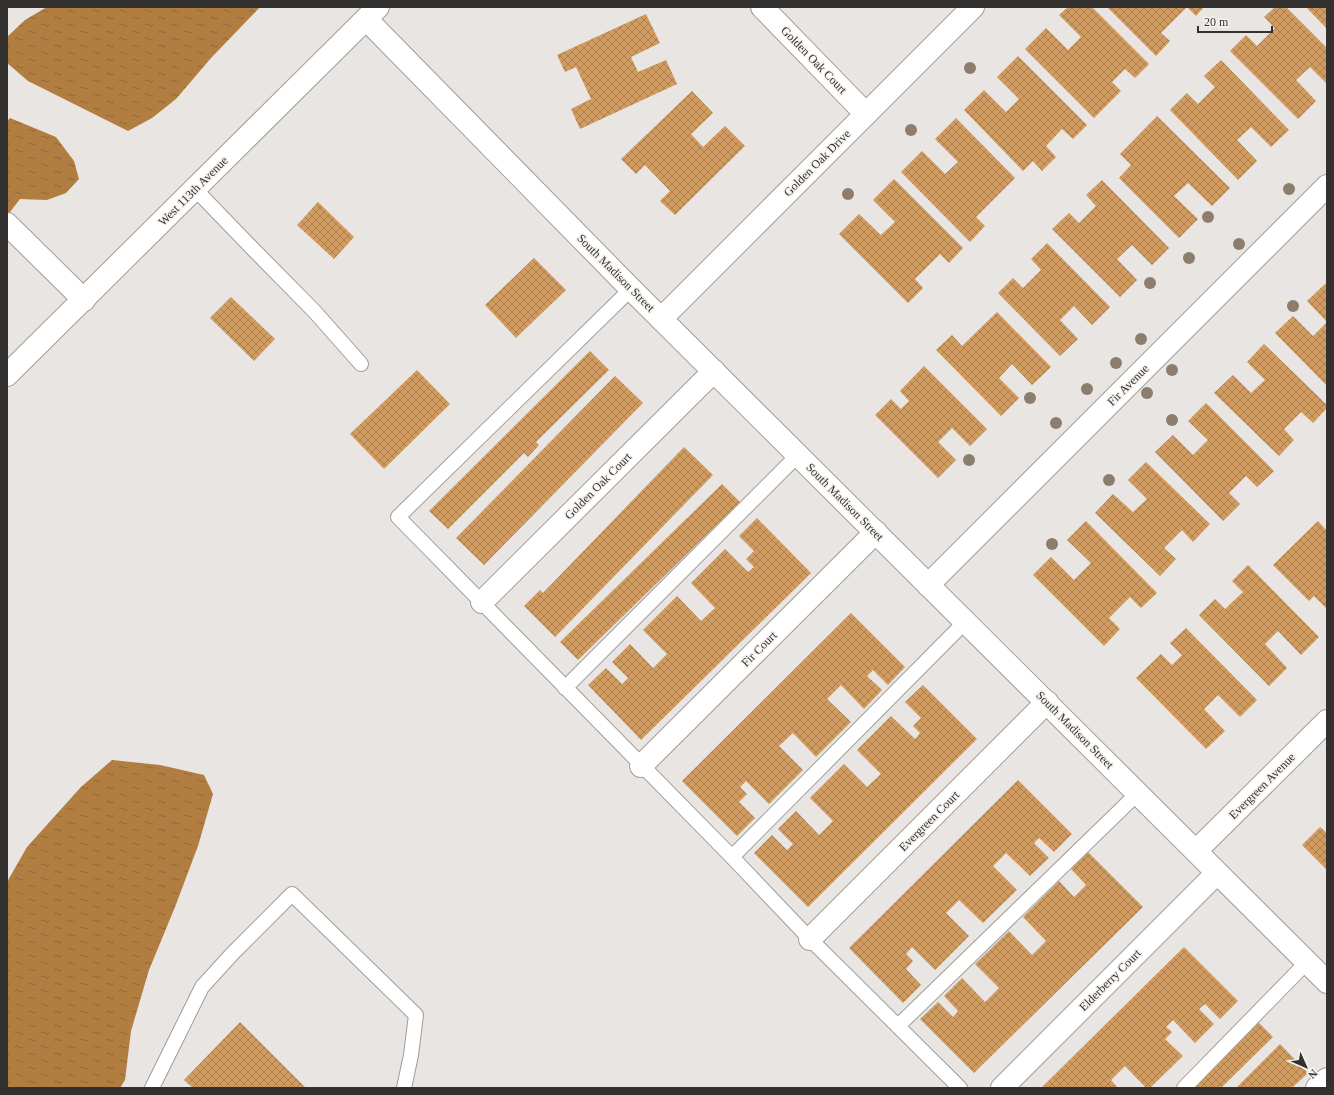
<svg xmlns="http://www.w3.org/2000/svg" width="1334" height="1095" font-family="'Times New Roman',serif">
<defs>
<pattern id="water-ripples" width="26" height="14" patternUnits="userSpaceOnUse"><rect width="26" height="14" fill="#b17d40"/><path d="M2 4q2-2 4 0t4 0M15 11q2-2 4 0t4 0" fill="none" stroke="#916736"/></pattern>
<pattern id="building-cross-hatch" width="8" height="8" patternUnits="userSpaceOnUse"><rect width="8" height="8" fill="#d29c60"/><path d="M0 0l8 8M0 8l8-8" fill="none" stroke="#ab8050"/></pattern>
</defs>
<rect width="100%" height="100%" fill="#e9e5e2"/>
<g fill="url(#water-ripples)">
<polygon points="47,7 260,7 211,58 176,99 152,118 128,131 28,81 7,63 7,37 25,20"/>
<polygon points="10,118 56,137 74,161 79,179 66,193 47,200 20,199 7,216 7,121"/>
<polygon points="112,760 160,765 204,775 213,794 198,846 175,907 149,970 131,1031 125,1080 120,1088 7,1088 7,882 27,847 81,787"/>
</g>
<g fill="url(#building-cross-hatch)">
<polygon points="1068,7 1092,7 1149,64 1135,78 1125,69 1112,82 1121,91 1094,118 1025,49 1046,28 1068,50 1081,37 1059,15"/>
<polygon points="1107,7 1204,7 1196,16 1187,7 1161,33 1170,41 1156,56"/>
<polygon points="1275,7 1286,7 1327,48 1327,84 1310,67 1296,80 1316,101 1298,119 1230,51 1246,35 1257,46 1275,28 1264,17"/>
<polygon points="1306,7 1327,7 1327,29"/>
<polygon points="646,14 660,43 631,57 638,72 666,60 677,84 580,129 571,109 591,99 576,67 565,72 557,55"/>
<polygon points="1018,56 1087,125 1073,139 1062,129 1046,146 1056,157 1042,171 1033,161 1023,171 964,110 984,90 1006,112 1019,99 997,77"/>
<polygon points="1221,60 1289,130 1271,147 1251,127 1237,140 1257,161 1238,180 1170,110 1187,93 1198,104 1215,87 1204,76"/>
<polygon points="692,91 713,113 691,134 703,147 725,126 745,146 675,215 660,201 670,191 645,165 636,174 621,159"/>
<polygon points="1157,116 1230,188 1212,206 1188,183 1174,196 1198,219 1179,238 1119,178 1131,165 1120,154"/>
<polygon points="956,118 1015,178 976,217 985,226 970,242 901,172 922,151 945,174 958,162 935,139"/>
<polygon points="894,179 963,248 949,263 940,254 915,279 923,288 908,303 839,234 859,214 881,235 895,222 873,200"/>
<polygon points="1102,180 1169,248 1152,265 1132,245 1117,259 1137,280 1120,297 1052,229 1069,213 1079,223 1096,206 1086,195"/>
<polygon points="318,202 354,237 334,259 297,225"/>
<polygon points="1047,243 1110,307 1092,325 1074,306 1060,320 1078,339 1060,356 998,293 1013,278 1023,288 1041,270 1031,259"/>
<polygon points="534,258 566,290 516,338 485,305"/>
<polygon points="1325,284 1327,286 1327,386 1275,333 1293,316 1313,336 1327,322 1307,301"/>
<polygon points="231,297 275,339 254,361 210,318"/>
<polygon points="997,312 1051,367 1032,385 1012,364 999,378 1019,398 1001,416 936,350 952,335 962,346"/>
<polygon points="1264,344 1327,405 1327,408 1313,423 1301,412 1284,429 1294,440 1279,456 1214,393 1233,375 1251,393 1265,380 1247,362"/>
<polygon points="590,351 609,370 536,442 539,445 528,457 524,453 448,529 429,511"/>
<polygon points="924,366 987,429 970,446 952,428 938,442 956,460 938,478 875,415 891,399 901,409 909,401 900,391"/>
<polygon points="417,370 450,404 384,469 350,434"/>
<polygon points="615,376 643,403 484,565 456,538"/>
<polygon points="1206,403 1274,471 1257,487 1246,476 1229,493 1240,504 1223,521 1155,452 1173,435 1193,455 1208,440 1188,421"/>
<polygon points="684,447 713,475 555,637 524,606 540,590 543,593"/>
<polygon points="1146,462 1210,524 1193,542 1182,530 1164,548 1176,559 1160,576 1095,513 1113,494 1133,512 1147,499 1128,480"/>
<polygon points="722,484 740,502 578,660 560,642"/>
<polygon points="757,518 811,573 641,740 588,685 606,668 622,684 628,678 612,662 630,644 653,668 667,654 643,630 677,596 701,621 715,608 691,583 725,549 748,572 754,567 746,559 754,551 739,536"/>
<polygon points="1086,521 1157,593 1141,608 1130,597 1109,618 1120,629 1104,646 1033,575 1051,557 1074,580 1091,563 1067,540"/>
<polygon points="1318,521 1327,531 1327,609 1314,596 1309,601 1273,565"/>
<polygon points="1248,565 1319,637 1301,655 1278,631 1265,644 1287,668 1269,686 1199,615 1215,599 1225,609 1243,592 1232,581"/>
<polygon points="851,613 905,667 888,685 873,670 867,676 882,690 864,709 841,685 827,699 851,722 816,757 793,733 779,746 803,770 769,804 746,781 740,787 747,794 739,802 755,818 737,836 682,781"/>
<polygon points="1186,628 1257,700 1240,717 1218,695 1204,709 1225,731 1206,749 1136,678 1161,654 1172,665 1182,655 1170,643"/>
<polygon points="923,685 977,739 808,907 754,853 772,835 787,850 793,844 778,829 796,811 819,835 833,821 810,798 844,764 867,787 881,774 857,750 891,716 915,739 920,733 913,726 921,718 905,702"/>
<polygon points="1018,780 1072,834 1054,852 1039,838 1034,843 1049,858 1030,876 1006,853 993,866 1017,890 983,923 959,900 946,913 969,936 935,970 912,947 906,954 913,961 906,969 921,985 903,1003 849,948"/>
<polygon points="1320,827 1327,833 1327,870 1302,845"/>
<polygon points="1088,852 1143,907 974,1073 920,1019 938,1002 953,1017 958,1011 944,996 962,978 985,1002 999,988 975,964 1009,931 1032,955 1046,941 1023,917 1059,881 1074,897 1086,885 1071,869"/>
<polygon points="1184,947 1238,1001 1220,1019 1205,1004 1199,1009 1214,1024 1195,1043 1173,1020 1166,1027 1172,1032 1165,1039 1183,1056 1150,1088 1146,1088 1125,1066 1111,1080 1118,1088 1041,1088"/>
<polygon points="1255,1019 1273,1037 1221,1088 1185,1088"/>
<polygon points="240,1022 306,1088 193,1088 184,1080"/>
<polygon points="1280,1044 1308,1073 1292,1088 1236,1088"/>
</g>
<g fill="none" stroke-linecap="round" stroke-linejoin="round">
<defs>
<g id="service">
<polyline points="195,189 250,246 315,312 361,364"/>
<polyline points="631,289 398,517 732,857 810,939 960,1088"/>
<polyline points="565,688 798,455"/>
<polyline points="732,857 966,621"/>
<polyline points="898,1026 1138,793"/>
<polyline points="152,1088 202,987 233,953 292,894 416,1015 411,1055 404,1088"/>
<polyline points="1184,1088 1307,962"/>
</g>
<g id="minor">
<polyline points="762,7 866,114"/>
<polyline points="366,19 631,289 1327,982"/>
<polyline points="7,224 84,300"/>
<polyline points="661,319 973,7"/>
<polyline points="928,585 1327,186"/>
<polyline points="482,602 714,371"/>
<polyline points="641,766 876,532"/>
<polyline points="1196,851 1327,721"/>
<polyline points="810,939 1047,702"/>
<polyline points="1002,1088 1217,873"/>
<polyline points="1317,1088 1327,1079"/>
</g>
<polyline id="tertiary" points="7,375 378,7"/>
</defs>
<use href="#service" stroke="#a09d99" stroke-width="16"/>
<use href="#minor" stroke="#a09d99" stroke-width="24"/>
<use href="#tertiary" stroke="#a09d99" stroke-width="24"/>
<use href="#service" stroke="#fff" stroke-width="14"/>
<use href="#minor" stroke="#fff" stroke-width="22"/>
<use href="#tertiary" stroke="#fff" stroke-width="22"/>
</g>
<g fill="#8c7d6d">
<circle cx="970" cy="68" r="6"/>
<circle cx="911" cy="130" r="6"/>
<circle cx="1289" cy="189" r="6"/>
<circle cx="848" cy="194" r="6"/>
<circle cx="1208" cy="217" r="6"/>
<circle cx="1239" cy="244" r="6"/>
<circle cx="1189" cy="258" r="6"/>
<circle cx="1150" cy="283" r="6"/>
<circle cx="1293" cy="306" r="6"/>
<circle cx="1141" cy="339" r="6"/>
<circle cx="1116" cy="363" r="6"/>
<circle cx="1172" cy="370" r="6"/>
<circle cx="1087" cy="389" r="6"/>
<circle cx="1147" cy="393" r="6"/>
<circle cx="1030" cy="398" r="6"/>
<circle cx="1172" cy="420" r="6"/>
<circle cx="1056" cy="423" r="6"/>
<circle cx="969" cy="460" r="6"/>
<circle cx="1109" cy="480" r="6"/>
<circle cx="1052" cy="544" r="6"/>
</g>
<g text-anchor="middle" stroke-width="3" stroke-linejoin="round" paint-order="stroke">
<g font-size="12" fill="#333130" stroke="#f6f3ef">
<text transform="translate(814 60) rotate(46)" y="4">Golden Oak Court</text>
<text transform="translate(817 163) rotate(-45)" y="4">Golden Oak Drive</text>
<text transform="translate(193 191) rotate(-45)" y="4">West 113th Avenue</text>
<text transform="translate(616 273) rotate(45)" y="4">South Madison Street</text>
<text transform="translate(1128 385) rotate(-45)" y="4">Fir Avenue</text>
<text transform="translate(598 486) rotate(-45)" y="4">Golden Oak Court</text>
<text transform="translate(845 502) rotate(45)" y="4">South Madison Street</text>
<text transform="translate(759 649) rotate(-45)" y="4">Fir Court</text>
<text transform="translate(1075 730) rotate(45)" y="4">South Madison Street</text>
<text transform="translate(1262 786) rotate(-45)" y="4">Evergreen Avenue</text>
<text transform="translate(929 821) rotate(-45)" y="4">Evergreen Court</text>
<text transform="translate(1110 980) rotate(-45)" y="4">Elderberry Court</text>
</g>
</g>
<rect width="1334" height="1095" fill="none" stroke="#333130" stroke-width="16"/>
<g transform="translate(1306 1067) rotate(135)" stroke="#f6f3ef" stroke-width="3" paint-order="stroke">
<path d="M0-3L7 15L0 10L-7 15Z" fill="#333130"/>
<text y="-6" font-size="11" font-weight="bold" text-anchor="middle" fill="#333130">N</text>
</g>
<path d="M1198 26v6h74v-6" fill="none" stroke="#333130" stroke-width="2"/>
<text x="1204" y="26" font-size="12" fill="#333130" stroke="#f6f3ef" stroke-width="3" paint-order="stroke">20 m</text>
</svg>
